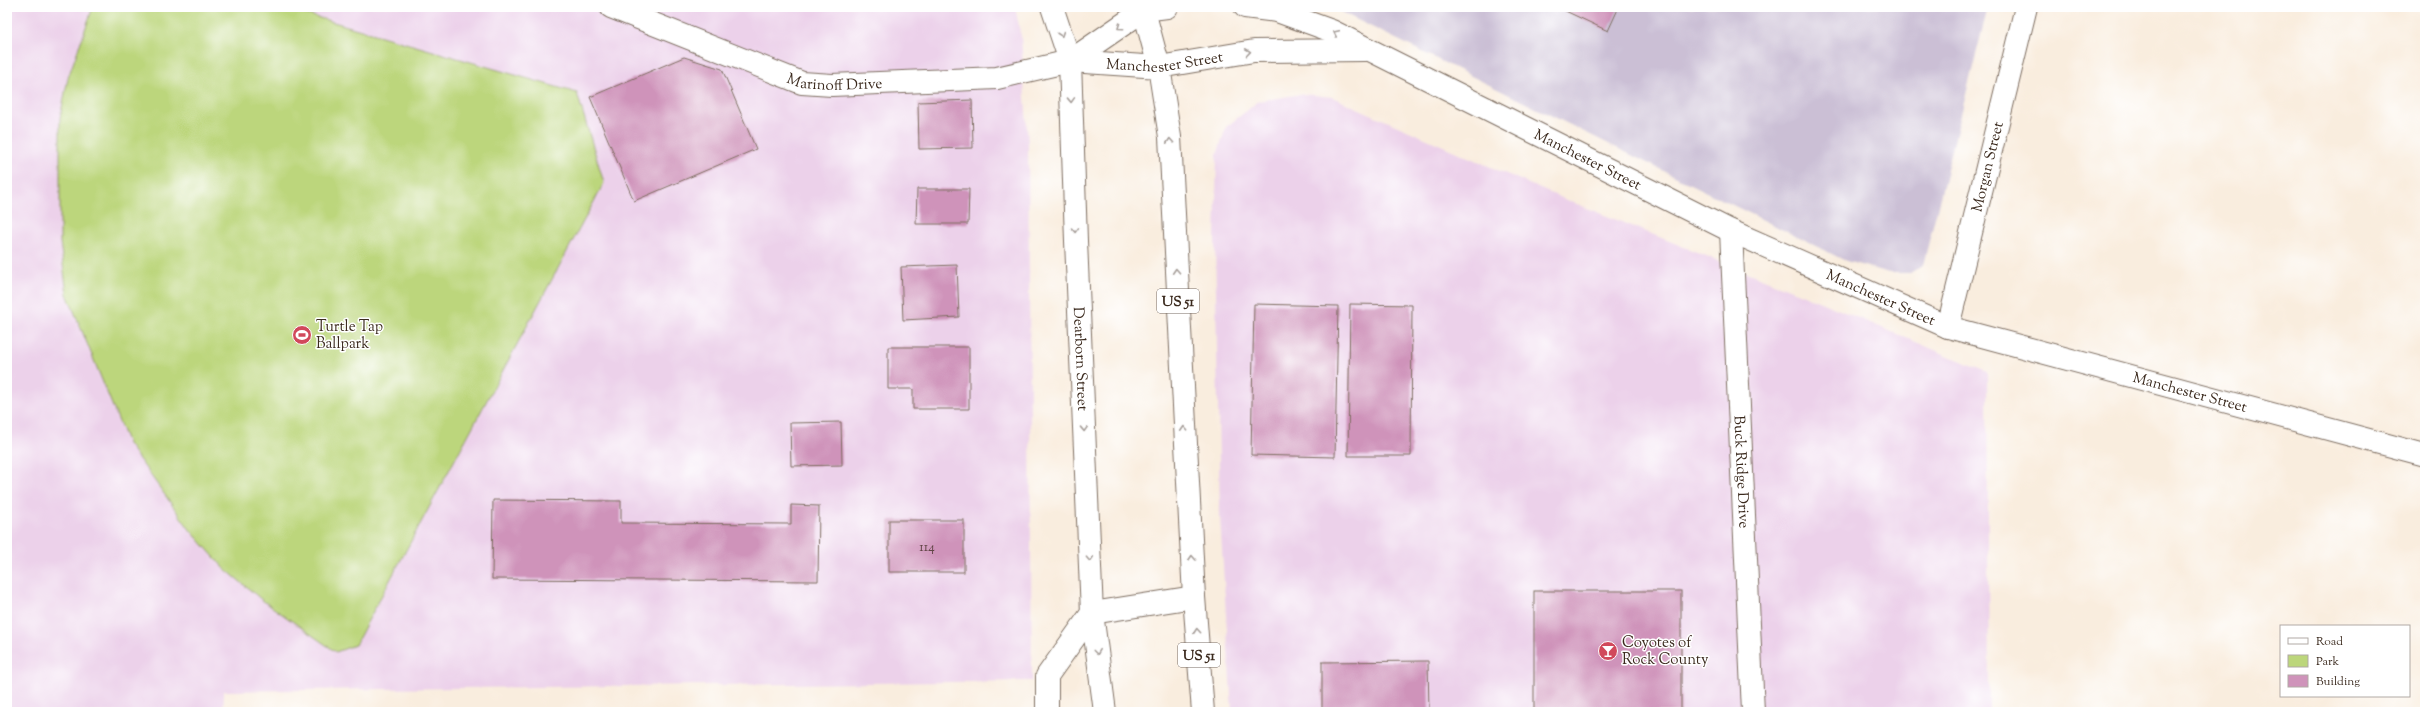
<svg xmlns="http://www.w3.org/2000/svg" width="2432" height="719" font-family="'Sorts Mill Goudy',serif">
<rect width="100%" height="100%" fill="#fff"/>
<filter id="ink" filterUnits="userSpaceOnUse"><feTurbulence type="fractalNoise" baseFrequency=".025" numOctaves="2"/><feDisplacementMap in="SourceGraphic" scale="8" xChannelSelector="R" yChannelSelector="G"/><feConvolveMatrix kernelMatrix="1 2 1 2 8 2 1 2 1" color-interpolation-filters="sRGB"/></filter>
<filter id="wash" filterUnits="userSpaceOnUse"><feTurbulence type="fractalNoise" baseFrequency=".012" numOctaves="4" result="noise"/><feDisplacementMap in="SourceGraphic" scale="16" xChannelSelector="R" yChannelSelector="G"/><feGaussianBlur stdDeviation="0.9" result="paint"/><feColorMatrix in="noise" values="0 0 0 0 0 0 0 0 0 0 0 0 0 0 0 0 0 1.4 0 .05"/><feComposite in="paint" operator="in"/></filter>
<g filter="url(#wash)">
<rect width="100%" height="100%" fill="#f9edde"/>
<g fill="#ecd1ea">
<polygon points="7,7 1015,7 1021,36 1028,143 1032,681 224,691 223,712 7,712"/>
<polygon points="1302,94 1332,97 1547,192 1806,296 1987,372 1989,712 1232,712 1220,517 1215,238 1217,155 1226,127 1259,101"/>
</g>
<polygon fill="#cbbfd5" points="1331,7 1988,7 1923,265 1910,273 1889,273 1846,261"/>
<polygon fill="#bcd67b" stroke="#7c804c" points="93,7 282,7 577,93 604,183 355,645 336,652 262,600 224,568 191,531 128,444 67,294 60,242 60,118 68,78"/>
<g id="blocks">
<g fill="#cf93ba">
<polygon points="1557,7 1619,7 1608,31"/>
<polygon points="684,57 722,69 756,149 634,201 590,97"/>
<polygon points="972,100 973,148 919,149 918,102"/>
<polygon points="917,189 969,189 968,224 916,224"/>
<polygon points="957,265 959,317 903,320 901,267"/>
<polygon points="1254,304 1338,306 1335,457 1251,455"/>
<polygon points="1350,304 1412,305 1411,456 1348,456"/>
<polygon points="888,347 969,347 969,409 913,409 913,389 888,389"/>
<polygon points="841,422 842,465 791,466 790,423"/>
<polygon points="493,500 621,501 621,523 791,524 791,505 819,506 818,581 492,579"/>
<rect x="889" y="520" width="75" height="52"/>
<rect x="1534" y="591" width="147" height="121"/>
<polygon points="1428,661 1429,712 1322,712 1322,662"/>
</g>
</g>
</g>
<g filter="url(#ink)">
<use href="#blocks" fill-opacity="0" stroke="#7e6e61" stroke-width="1"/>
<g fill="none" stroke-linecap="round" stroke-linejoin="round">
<defs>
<g id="service">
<path id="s1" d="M 1731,231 L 1753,712"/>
<polyline points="1092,613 1194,597"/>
</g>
<g id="minor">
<path id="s2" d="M 611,7 L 802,83 L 832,85 L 997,78 L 1070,61"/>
<path id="s3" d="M 1948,327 L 2026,7"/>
<polyline points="1047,712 1047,676 1092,613"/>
</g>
<g id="tertiary">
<path id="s4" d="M 1245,7 L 1277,11 L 1332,31 L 1731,231 L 1948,327 L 2425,455"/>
<path id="s5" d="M 1070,61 L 1159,67 L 1254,51 L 1365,50"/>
<polyline points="1070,61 1144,10 1167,7"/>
</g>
<g id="primary">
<path id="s6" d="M 1052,7 L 1070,61 L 1076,241 L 1092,613 L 1105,712"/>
<polyline points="1143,7 1159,67 1170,137 1194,597 1203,712"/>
</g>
</defs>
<use href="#service" stroke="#7e6e61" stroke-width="24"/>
<use href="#minor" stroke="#7e6e61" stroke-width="24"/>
<use href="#tertiary" stroke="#7e6e61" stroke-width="24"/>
<use href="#primary" stroke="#7e6e61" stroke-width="24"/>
<use href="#service" stroke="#fff" stroke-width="22"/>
<use href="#minor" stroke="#fff" stroke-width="22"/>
<use href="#tertiary" stroke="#fff" stroke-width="22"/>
<use href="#primary" stroke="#fff" stroke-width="22"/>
</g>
<defs><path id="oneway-chevron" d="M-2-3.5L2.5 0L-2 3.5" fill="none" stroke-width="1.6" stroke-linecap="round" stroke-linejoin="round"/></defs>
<g stroke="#a79f9a">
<use href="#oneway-chevron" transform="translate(1120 27) rotate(145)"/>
<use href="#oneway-chevron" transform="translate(1336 33) rotate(-155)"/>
<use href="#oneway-chevron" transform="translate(1061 34) rotate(71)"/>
<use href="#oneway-chevron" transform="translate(1248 52) rotate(-8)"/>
<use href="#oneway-chevron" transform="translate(1071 100) rotate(88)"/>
<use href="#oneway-chevron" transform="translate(1170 141) rotate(-94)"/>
<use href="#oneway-chevron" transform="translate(1075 230) rotate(88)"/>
<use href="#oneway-chevron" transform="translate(1176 271) rotate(-93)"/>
<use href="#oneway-chevron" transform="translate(1084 429) rotate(88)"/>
<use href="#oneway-chevron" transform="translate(1184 429) rotate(-93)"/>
<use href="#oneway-chevron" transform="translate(1192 558) rotate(-93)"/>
<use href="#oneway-chevron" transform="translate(1090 559) rotate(87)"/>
<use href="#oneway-chevron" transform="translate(1197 631) rotate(-95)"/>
<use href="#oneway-chevron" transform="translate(1097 652) rotate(83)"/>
</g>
</g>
<defs>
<symbol id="stadium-disc" viewBox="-11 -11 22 22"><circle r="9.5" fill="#d1495b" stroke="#fff"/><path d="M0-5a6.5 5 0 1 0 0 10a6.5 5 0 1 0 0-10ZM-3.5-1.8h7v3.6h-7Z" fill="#fff"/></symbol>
<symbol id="bar-disc" viewBox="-11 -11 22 22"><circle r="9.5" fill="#d1495b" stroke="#fff"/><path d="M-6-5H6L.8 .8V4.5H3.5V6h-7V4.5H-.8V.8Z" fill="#fff"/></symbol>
</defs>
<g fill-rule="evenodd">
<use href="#stadium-disc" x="291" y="324" width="22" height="22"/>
<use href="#bar-disc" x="1597" y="640" width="22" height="22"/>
</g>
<g text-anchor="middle" stroke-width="3" stroke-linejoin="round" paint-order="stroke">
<g font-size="13" fill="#604445">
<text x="927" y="551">114</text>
</g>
<g fill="#fff" stroke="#766a62" stroke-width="1">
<rect x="1157" y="289" width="42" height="24" rx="3"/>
<rect x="1178" y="643" width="42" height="24" rx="3"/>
</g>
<g font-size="14" font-weight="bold" fill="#3b2a1e">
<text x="1178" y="306">US 51</text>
<text x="1199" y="660">US 51</text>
</g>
<g font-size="15" fill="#3b2a1e" stroke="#fff">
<text dy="5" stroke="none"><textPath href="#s5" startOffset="95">Manchester Street</textPath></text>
<text dy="5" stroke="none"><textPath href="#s2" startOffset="238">Marinoff Drive</textPath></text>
<text dy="5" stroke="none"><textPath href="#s4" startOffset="377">Manchester Street</textPath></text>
<text dy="5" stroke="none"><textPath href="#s3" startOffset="165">Morgan Street</textPath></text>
<text dy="5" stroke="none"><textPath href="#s4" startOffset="701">Manchester Street</textPath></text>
<text dy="5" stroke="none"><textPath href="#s6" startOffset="355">Dearborn Street</textPath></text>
<text dy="5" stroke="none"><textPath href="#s4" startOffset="1025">Manchester Street</textPath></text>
<text dy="5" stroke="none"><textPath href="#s1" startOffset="241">Buck Ridge Drive</textPath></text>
</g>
<g font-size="15" fill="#3b2a1e" stroke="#fff" text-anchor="start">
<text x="316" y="331">Turtle Tap<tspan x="316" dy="17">Ballpark</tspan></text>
<text x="1622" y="647">Coyotes of<tspan x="1622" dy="17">Rock County</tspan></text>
</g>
</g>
<rect width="2432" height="719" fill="none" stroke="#fff" stroke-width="24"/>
<rect x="2280" y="625" width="130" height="72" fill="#ffffff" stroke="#b1aaa5"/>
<rect x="2288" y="638" width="20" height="6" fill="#ffffff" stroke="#b1aaa5"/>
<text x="2316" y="645" font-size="12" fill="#3b2a1e">Road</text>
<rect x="2288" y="655" width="20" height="12" fill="#bcd67b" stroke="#b1aaa5"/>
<text x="2316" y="665" font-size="12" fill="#3b2a1e">Park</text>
<rect x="2288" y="675" width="20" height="12" fill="#cf93ba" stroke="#b1aaa5"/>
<text x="2316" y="685" font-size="12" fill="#3b2a1e">Building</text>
</svg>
